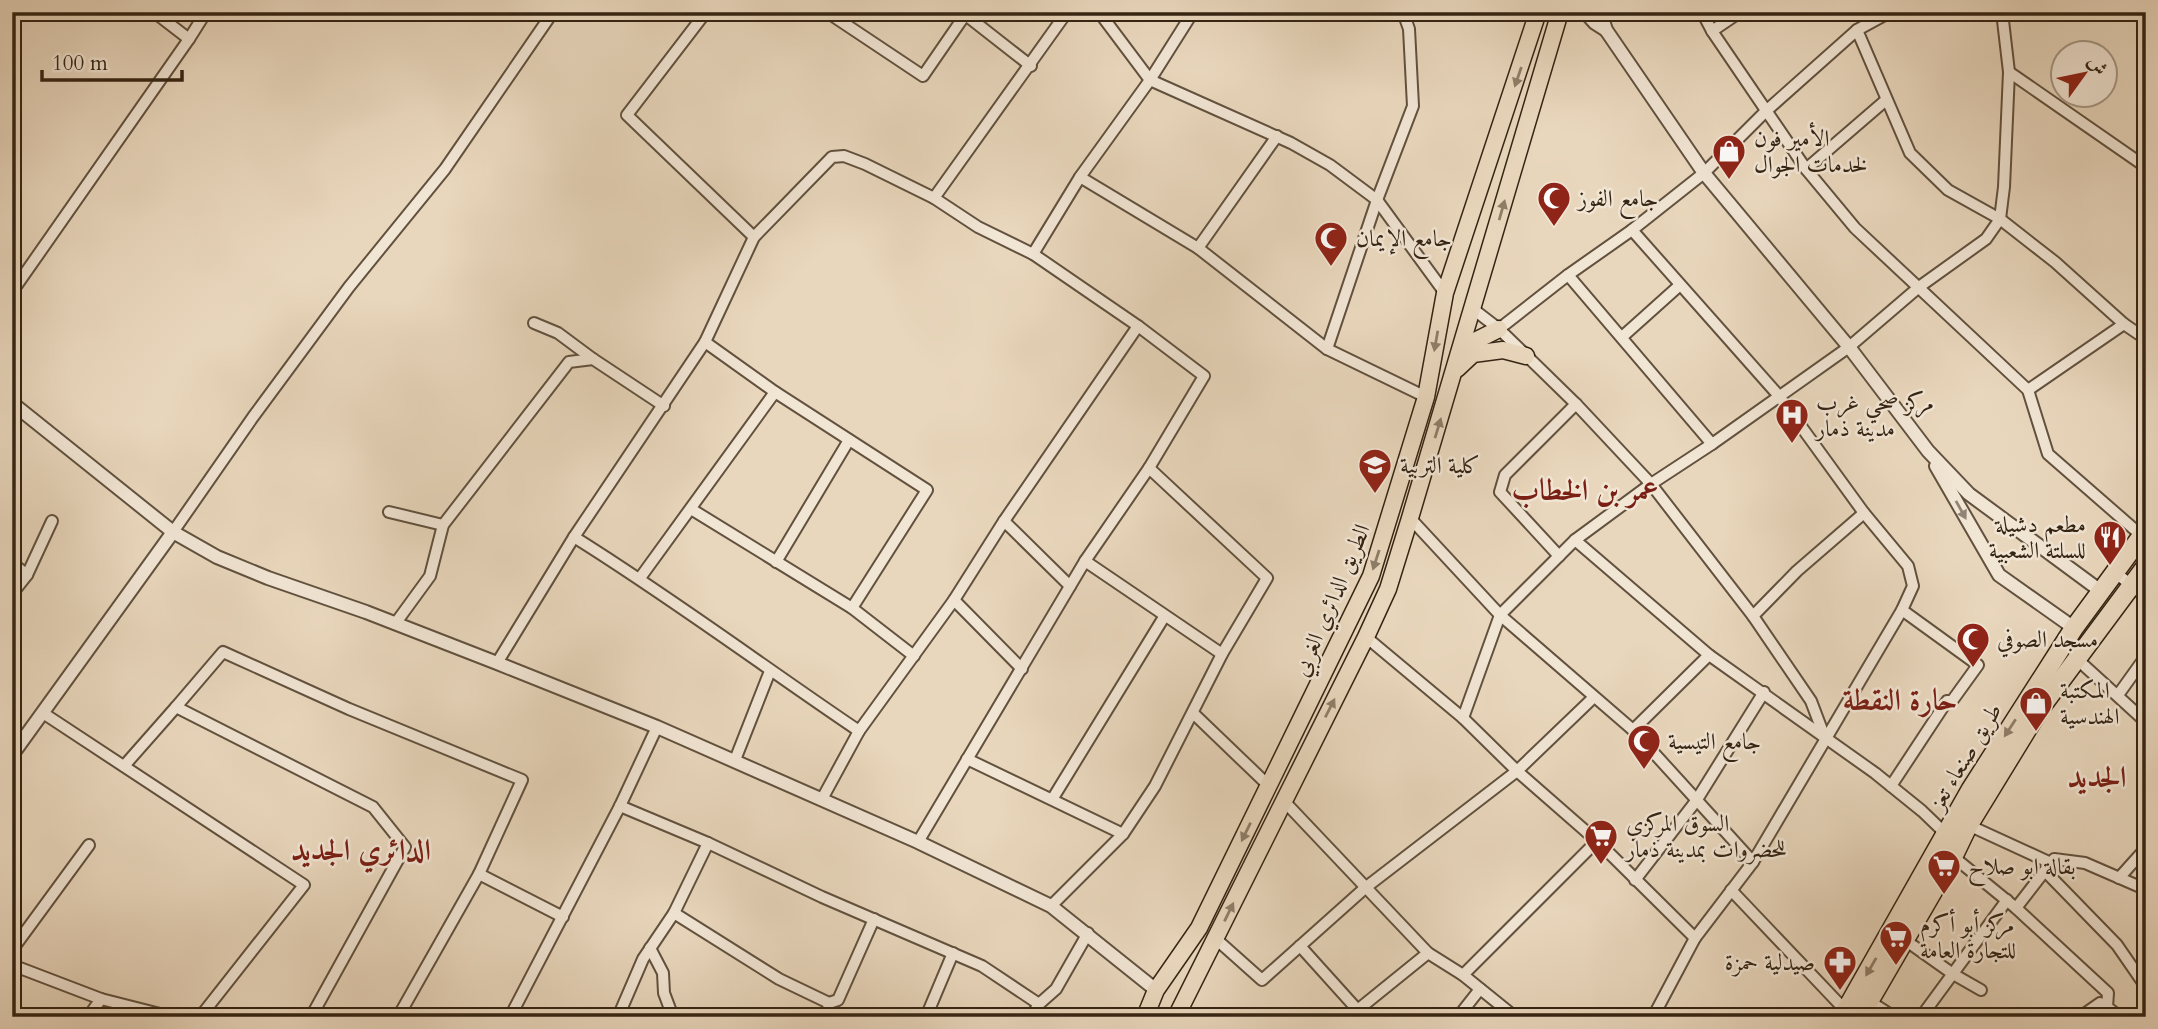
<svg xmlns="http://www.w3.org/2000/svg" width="2158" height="1029" font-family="Cardo,Amiri,serif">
<rect width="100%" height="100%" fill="#e9d7bd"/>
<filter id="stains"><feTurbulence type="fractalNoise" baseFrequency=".00286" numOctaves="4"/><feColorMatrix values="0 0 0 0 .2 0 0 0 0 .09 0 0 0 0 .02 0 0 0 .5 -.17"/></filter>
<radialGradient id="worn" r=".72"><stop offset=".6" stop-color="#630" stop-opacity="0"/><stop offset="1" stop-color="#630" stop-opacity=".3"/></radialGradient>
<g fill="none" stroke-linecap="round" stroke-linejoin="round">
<defs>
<g id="minor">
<polyline points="154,12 189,39 206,12"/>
<polyline points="706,12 627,115 754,237"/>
<polyline points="827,12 923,76 965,15"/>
<polyline points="962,12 1031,66"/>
<polyline points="1099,12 1150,80 1291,143 1330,165 1377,200 1445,293"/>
<polyline points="1702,12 1712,31 1806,169 1855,228 2028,390 2048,454 2142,536"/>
<polyline points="1857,30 1910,153 1948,190 2000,219 2055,262 2124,324 2146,339"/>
<polyline points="1712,31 1740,12"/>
<polyline points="2009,72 2146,167"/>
<polyline points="1806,169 1886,100"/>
<polyline points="1080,177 1198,248 1327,349 1426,397"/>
<polyline points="934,198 1067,12"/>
<polyline points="1632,230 1779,396 1864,513 1908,566 1913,586 1902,610 1753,862 1695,938 1653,1017"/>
<polyline points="1198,248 1277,136"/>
<polyline points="1033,254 1080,177 1150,80 1193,12"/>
<polyline points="1568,275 1712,444"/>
<polyline points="12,292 189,39"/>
<polyline points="1473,309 1499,329 1568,275 1632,230 1704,173 1766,111 1857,30 1890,12"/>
<polyline points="534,323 558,333 593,359"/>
<polyline points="1499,329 1576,404 1651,484 1753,616 1811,701 1825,738"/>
<polyline points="1622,337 1680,285"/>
<polyline points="705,342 775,392 927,490 852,608 914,656"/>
<polyline points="1327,349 1377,200 1413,106 1409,29 1403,12"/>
<polyline points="2028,390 2124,324"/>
<polyline points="691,509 852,608"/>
<polyline points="389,512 443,525"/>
<polyline points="1410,518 1500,615 1633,730 1753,862"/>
<polyline points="1004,521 1070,586"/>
<polyline points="173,532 253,417 349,287 445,169 553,12"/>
<path d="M 574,537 C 672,598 764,667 859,731"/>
<polyline points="1575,540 1709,655 1875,773 1922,811 1948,836"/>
<polyline points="1559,556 1500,492 1505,475 1576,404"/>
<polyline points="1085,561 1222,654"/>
<polyline points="776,562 849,440"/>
<polyline points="12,563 27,575"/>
<polyline points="2116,573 2146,597"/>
<polyline points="640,578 775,392"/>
<polyline points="12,594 27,575 52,521"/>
<polyline points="954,600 1022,669"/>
<polyline points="1753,616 1797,571 1864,513"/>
<polyline points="395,624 430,576 443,525 569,362 593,359 664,406"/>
<polyline points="1366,637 1463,718 1517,771 1597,841 1695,938"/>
<polyline points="2078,660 2146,722"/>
<polyline points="497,663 574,537 705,342 754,237 832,157 844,156 865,164 934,198 978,227 1033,254 1138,326 1204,376 1149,468 1085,561 918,842"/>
<polyline points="2118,695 2146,656"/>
<polyline points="43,713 304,885 200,1017"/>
<polyline points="1193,713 1269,786"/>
<polyline points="1463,718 1500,615 1575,540 1651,484 1712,444 1849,347 1919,287 1986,239 2000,219 2004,187 2009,72 2002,12"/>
<polyline points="1633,730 1709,655"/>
<polyline points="967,759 1123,834"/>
<polyline points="735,760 770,671"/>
<polyline points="124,766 176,707"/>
<polyline points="1891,786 1947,701 1952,701 1978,665 1902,610"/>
<polyline points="1053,798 1164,617"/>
<polyline points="822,799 859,731 954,600 1004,521 1138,326"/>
<polyline points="1283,800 1428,953 1463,975 1515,1017"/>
<polyline points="620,806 708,843 822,897 982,966 1039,1004"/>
<polyline points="1966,824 2051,863"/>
<polyline points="1950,854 2016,908 2108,993 2107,1007 2120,1017"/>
<polyline points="2045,871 2117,945 2146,987"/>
<polyline points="2119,878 2146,848"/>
<polyline points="1635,880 1696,801 1764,692"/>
<polyline points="1731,890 1846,1011"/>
<polyline points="1051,906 1123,834 1155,786 1222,654 1267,578 1149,468"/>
<polyline points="2016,908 2054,859 2085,863 2138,886 2146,885"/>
<polyline points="674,913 779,979 829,1003"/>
<polyline points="1216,939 1262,980 1365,888 1517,771 1593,698"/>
<polyline points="1905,940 1953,974 1981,990"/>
<polyline points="1300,946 1364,1017"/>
<polyline points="650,948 663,973 664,993 673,1017"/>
<polyline points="12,950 89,845"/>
<polyline points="12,965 101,999 172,1017"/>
<polyline points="1463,975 1597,841"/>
<polyline points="1869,1001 1894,1017"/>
<polyline points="88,1017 101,999"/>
<polyline points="311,1017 405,847 373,807 176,707 223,652 349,709 522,780 479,874"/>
<polyline points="398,1017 479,874 563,917"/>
<polyline points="510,1017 620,806 657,727"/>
<polyline points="618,1017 643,959 674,913 708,843"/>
<polyline points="827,1017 829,1003 838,1000 874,919"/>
<polyline points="926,1017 953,953"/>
<polyline points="1031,1017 1039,1004 1056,989 1088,933"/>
<polyline points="1349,1017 1428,953"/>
<polyline points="1458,1017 1480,989"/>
<polyline points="1921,1017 2007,900"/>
<polyline points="2080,1017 2100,1003 2107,1007"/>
<polyline points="2142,1017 2146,1013"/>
</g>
<g id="tertiary">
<polyline points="1585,12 1595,23 1606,30"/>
<polyline points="1600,12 1606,30 1704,173 1849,347 1928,451 1969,494 2102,592"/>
<polyline points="12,403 173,532 217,557 268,578 366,612 497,663 657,727 918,842 1051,906 1156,990"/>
<polyline points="1936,466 1999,575 2074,628"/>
<polyline points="12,755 173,532"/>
</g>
<g id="primary">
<polyline points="1464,357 1475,341 1499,329"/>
<polyline points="1457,369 1473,354 1503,350 1526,356"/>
<polyline points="1145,1017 1156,990 1199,928 1371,576 1426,397 1445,293 1538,12"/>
<polyline points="1176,1017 1366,637 1388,589 1410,518 1560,12"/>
</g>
<g id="trunk">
<polyline points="1842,1017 1971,789 2074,628 2146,530"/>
<polyline points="1860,1017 1954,855 1968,826 2039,710 2146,566"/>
</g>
</defs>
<use href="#minor" stroke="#61513e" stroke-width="14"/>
<use href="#tertiary" stroke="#61513e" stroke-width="16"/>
<use href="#primary" stroke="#342413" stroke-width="19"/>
<use href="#trunk" stroke="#342413" stroke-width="21"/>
<use href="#minor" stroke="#f1e5d4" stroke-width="10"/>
<use href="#tertiary" stroke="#f1e5d4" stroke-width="12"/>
<use href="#primary" stroke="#e9d7bd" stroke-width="16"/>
<use href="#trunk" stroke="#e9d7bd" stroke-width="18"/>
</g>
<defs><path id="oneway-solid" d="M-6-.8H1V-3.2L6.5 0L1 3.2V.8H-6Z" transform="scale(1.75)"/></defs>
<g fill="#8e7e68">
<use href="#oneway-solid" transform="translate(1518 77) rotate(109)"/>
<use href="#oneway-solid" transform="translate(1502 210) rotate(-74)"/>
<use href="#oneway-solid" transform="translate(1436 341) rotate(100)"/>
<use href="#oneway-solid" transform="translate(1438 428) rotate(-73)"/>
<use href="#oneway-solid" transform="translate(1376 560) rotate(108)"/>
<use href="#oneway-solid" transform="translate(1330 708) rotate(-63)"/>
<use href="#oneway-solid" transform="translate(2010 728) rotate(123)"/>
<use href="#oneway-solid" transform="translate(1246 832) rotate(116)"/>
<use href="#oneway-solid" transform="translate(1229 912) rotate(-64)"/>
<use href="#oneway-solid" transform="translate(1871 967) rotate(120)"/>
</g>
<use fill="#928474" href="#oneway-solid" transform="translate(1961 510) rotate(61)"/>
<defs>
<symbol id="shop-pin" viewBox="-11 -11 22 30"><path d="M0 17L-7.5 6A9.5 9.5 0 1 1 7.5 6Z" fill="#8f2418" stroke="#f1e5d4"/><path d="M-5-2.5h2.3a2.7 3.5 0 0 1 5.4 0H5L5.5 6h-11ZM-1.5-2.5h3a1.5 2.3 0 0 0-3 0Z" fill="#fff"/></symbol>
<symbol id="mosque-pin" viewBox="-11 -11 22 30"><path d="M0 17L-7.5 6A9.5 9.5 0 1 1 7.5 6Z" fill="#8f2418" stroke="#f1e5d4"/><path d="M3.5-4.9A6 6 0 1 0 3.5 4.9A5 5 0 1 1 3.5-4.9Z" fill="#fff"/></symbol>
<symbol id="hospital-pin" viewBox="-11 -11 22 30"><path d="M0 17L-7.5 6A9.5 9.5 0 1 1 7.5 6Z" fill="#8f2418" stroke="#f1e5d4"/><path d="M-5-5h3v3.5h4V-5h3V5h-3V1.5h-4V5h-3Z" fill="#fff"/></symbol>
<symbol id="university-pin" viewBox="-11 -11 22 30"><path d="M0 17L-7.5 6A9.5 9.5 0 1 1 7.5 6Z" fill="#8f2418" stroke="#f1e5d4"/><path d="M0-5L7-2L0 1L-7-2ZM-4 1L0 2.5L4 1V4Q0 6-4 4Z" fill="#fff"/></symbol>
<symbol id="restaurant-pin" viewBox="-11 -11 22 30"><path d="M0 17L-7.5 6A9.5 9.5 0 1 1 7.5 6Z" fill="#8f2418" stroke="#f1e5d4"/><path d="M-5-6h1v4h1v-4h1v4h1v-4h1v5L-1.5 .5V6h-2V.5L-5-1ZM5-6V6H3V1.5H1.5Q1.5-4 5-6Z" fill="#fff"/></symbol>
<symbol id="supermarket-pin" viewBox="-11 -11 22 30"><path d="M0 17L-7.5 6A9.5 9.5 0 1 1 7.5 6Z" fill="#8f2418" stroke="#f1e5d4"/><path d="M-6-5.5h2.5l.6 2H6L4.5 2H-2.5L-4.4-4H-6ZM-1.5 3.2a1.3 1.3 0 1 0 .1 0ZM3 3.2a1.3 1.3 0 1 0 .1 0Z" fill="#fff"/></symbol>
<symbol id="pharmacy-pin" viewBox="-11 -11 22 30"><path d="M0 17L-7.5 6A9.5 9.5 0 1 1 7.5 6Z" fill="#8f2418" stroke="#f1e5d4"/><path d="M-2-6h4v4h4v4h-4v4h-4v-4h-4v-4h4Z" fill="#fff"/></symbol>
</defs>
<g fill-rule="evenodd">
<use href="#shop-pin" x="1710" y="132" width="38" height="52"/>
<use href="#mosque-pin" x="1535" y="179" width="38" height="52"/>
<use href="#mosque-pin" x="1312" y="219" width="38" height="52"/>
<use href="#hospital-pin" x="1773" y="396" width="38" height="52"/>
<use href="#university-pin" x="1356" y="446" width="38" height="52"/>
<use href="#restaurant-pin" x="2091" y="518" width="38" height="52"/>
<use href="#mosque-pin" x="1954" y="620" width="38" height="52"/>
<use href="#shop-pin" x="2017" y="684" width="38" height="52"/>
<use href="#mosque-pin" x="1625" y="722" width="38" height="52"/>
<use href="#supermarket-pin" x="1582" y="817" width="38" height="52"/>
<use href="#supermarket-pin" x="1925" y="847" width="38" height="52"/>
<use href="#supermarket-pin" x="1877" y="918" width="38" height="52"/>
<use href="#pharmacy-pin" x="1821" y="943" width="38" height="52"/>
</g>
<g text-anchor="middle" stroke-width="5" stroke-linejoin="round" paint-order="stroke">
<g font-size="23" fill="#342413" stroke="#f1e5d4" text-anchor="start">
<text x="1754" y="146">الأمير فون<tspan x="1754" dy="26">لخدمات الجوال</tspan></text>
<text x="1578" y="206">جامع الفوز</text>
<text x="1356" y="246">جامع الإيمان</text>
<text x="1816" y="410">مركز صحي غرب<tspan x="1816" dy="26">مدينة ذمار</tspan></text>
<text x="1400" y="473">كلية التربية</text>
<text x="2086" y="532" text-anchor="end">مطعم دشيلة<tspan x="2086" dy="26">للسلتة الشعبية</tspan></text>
<text x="1997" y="647">مسجد الصوفي</text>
<text x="2060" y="698">المكتبة<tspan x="2060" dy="26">الهندسية</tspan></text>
<text x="1668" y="749">جامع التيسية</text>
<text x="1626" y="831">السوق المركزي<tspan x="1626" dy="26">للحضروات بمدينة ذمار</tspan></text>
<text x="1968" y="874">بقالة ابو صلاح</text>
<text x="1920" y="932">مركز أبو أكرم<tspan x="1920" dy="26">للتجارة العامة</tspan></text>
<text x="1815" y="970" text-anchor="end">صيدلية حمزة</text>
</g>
<g font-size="23" fill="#342413" stroke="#f1e5d4">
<text transform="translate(1331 600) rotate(-67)" y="8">الطريق الدائري الغربي</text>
<text transform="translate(1965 756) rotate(-59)" y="8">طريق صنعاء تعز</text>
</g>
<g font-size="30" font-weight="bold" fill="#7a1f14" stroke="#f1e5d4">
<text x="1585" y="500">عمر بن الخطاب</text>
<text x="1900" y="710">حارة النقطة</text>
<text x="2097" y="787">الجديد</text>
<text x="361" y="860">الدائري الجديد</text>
</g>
</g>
<rect width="2158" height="1029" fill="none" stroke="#e9d7bd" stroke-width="42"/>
<rect x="14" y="14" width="2130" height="1001" fill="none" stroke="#342413" stroke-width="3.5"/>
<rect x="21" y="21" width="2116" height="987" fill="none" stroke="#342413" stroke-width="2"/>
<g transform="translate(2084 74) rotate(57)"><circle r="33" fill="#f1e5d4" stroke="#a59887" stroke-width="2"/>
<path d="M0-5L12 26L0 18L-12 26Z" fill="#8f2418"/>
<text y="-10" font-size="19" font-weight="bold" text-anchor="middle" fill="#342413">ش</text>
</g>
<path d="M42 70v10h140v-10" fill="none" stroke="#342413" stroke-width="3.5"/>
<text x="52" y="70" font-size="21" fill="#342413" stroke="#f1e5d4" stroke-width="5" paint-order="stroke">100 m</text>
<rect width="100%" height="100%" filter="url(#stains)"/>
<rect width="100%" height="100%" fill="url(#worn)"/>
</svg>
